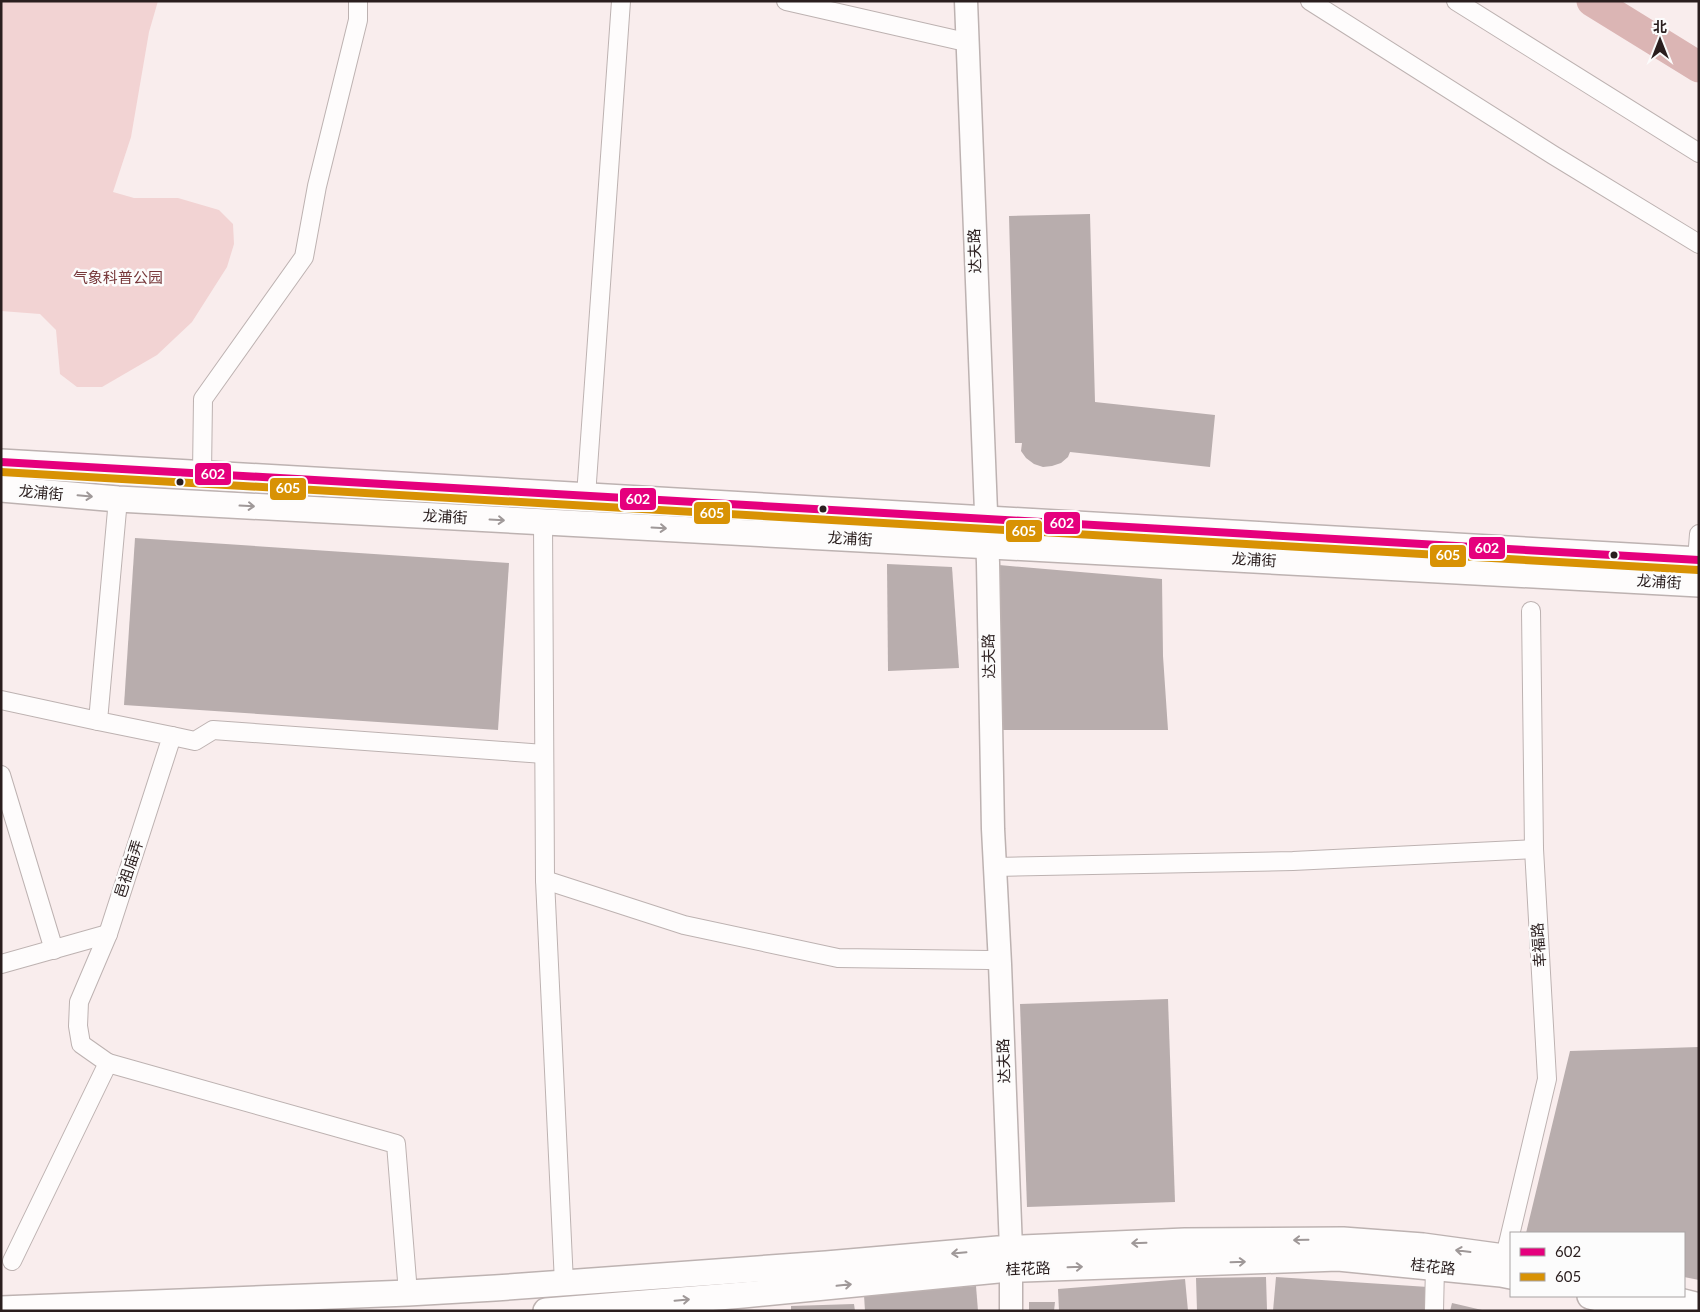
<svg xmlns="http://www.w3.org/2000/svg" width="1700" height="1312" font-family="Lato,'Noto Sans SC',sans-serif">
<rect width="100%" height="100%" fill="#f9eded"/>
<polygon fill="#f2d3d3" points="1,1 158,1 149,32 131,137 113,192 134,198 178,198 219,210 233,224 234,244 227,267 192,322 157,355 102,387 77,387 60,374 56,330 40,314 1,311"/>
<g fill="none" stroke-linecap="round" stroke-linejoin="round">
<polyline stroke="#dbb5b4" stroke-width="31" points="1592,1 1699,67"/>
</g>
<g fill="#b8adad">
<polygon points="1090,214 1095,402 1215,415 1210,467 1070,452 1068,457 1061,463 1052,466 1043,467 1034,464 1026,458 1021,451 1022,443 1015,443 1009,216"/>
<polygon points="135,538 509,563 498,730 124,705"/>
<polygon points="887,564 952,567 959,668 888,671"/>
<polygon points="999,565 1162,579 1163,656 1168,730 1003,730 1000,652"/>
<polygon points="1168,999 1175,1202 1027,1207 1020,1004"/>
<polygon points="1699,1047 1699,1280 1684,1277 1684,1233 1526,1233 1570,1051"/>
<polygon points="1266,1277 1267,1310 1197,1311 1196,1278"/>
<polygon points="1276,1277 1428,1287 1426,1311 1273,1311"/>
<polygon points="1185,1279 1188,1311 1059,1311 1058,1289"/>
<polygon points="976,1286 978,1311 865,1311 864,1295"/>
<polygon points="1029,1302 1055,1302 1054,1311 1029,1311"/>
<polygon points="1452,1303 1482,1310 1482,1311 1450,1311"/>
<polygon points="854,1304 855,1311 791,1311 791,1306"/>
</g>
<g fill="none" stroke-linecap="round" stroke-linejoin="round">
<defs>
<g id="minor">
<polyline points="786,1 957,40"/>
<polyline points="1310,1 1553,155 1699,244"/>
<polyline points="1456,1 1699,153"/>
<polyline points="202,473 203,399 304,257 317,186 358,20 358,1"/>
<polyline points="586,496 621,1"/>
<polyline points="543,522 545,880 564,1283"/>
<polyline points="1697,560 1699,534"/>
<polyline points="1,700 98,721"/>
<polyline points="172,736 195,741 213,730 544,754"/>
<polyline points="1,775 54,950"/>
<polyline points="995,867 1293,861 1534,849"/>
<polyline points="545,880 684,925 838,958 989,960"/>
<polyline points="1,964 108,934"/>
<polyline points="108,1063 396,1144 408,1293"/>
<polyline points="12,1261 108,1063 81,1044 78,1026 79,1002 108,934 172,736 98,721 118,499"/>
<polyline points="1502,1269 1547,1079 1534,849 1531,611"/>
<polyline points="1434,1311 1435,1267"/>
</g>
<polyline id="tertiary" points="966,1 988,563 993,829 1000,964 1011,1249 1011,1311"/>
<g id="secondary">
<polyline points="1,462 1699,560"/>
<polyline points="1,489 118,499 1699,584"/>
<polyline points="1590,1296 1651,1311"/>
<polyline points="1659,1296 1699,1306"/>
<polyline points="1,1309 408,1293 495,1288 826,1264 998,1249 1185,1241 1343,1240 1423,1246 1511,1258"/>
<polyline points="546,1311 743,1295 998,1270 1338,1258 1501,1274 1511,1276"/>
</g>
</defs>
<use href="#minor" stroke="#bdb2b1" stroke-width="20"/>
<use href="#tertiary" stroke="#bdb2b1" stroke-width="25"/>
<use href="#secondary" stroke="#bdb2b1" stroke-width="28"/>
<use href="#minor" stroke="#fefcfc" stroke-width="18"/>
<use href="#tertiary" stroke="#fefcfc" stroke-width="22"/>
<use href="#secondary" stroke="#fefcfc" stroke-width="25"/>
<defs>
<polyline id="bus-1" points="1,462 1699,560"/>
<polyline id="bus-2" points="1,472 1698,570"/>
</defs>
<use href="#bus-1" stroke="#fcfcfc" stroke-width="11"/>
<use href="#bus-2" stroke="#fcfcfc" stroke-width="11"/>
<use href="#bus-1" stroke="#e5007d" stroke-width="8"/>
<use href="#bus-2" stroke="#d89204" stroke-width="8"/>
</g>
<defs><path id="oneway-shaft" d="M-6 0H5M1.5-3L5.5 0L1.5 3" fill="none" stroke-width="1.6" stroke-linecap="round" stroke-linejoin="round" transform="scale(1.25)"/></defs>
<g stroke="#9f9898">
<use href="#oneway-shaft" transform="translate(85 496) rotate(5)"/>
<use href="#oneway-shaft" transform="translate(247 506) rotate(3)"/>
<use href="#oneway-shaft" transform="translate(497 520) rotate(3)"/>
<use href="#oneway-shaft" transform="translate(659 528) rotate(3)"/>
<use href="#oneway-shaft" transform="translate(1301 1240) rotate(179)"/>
<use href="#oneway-shaft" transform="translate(1139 1243) rotate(178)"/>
<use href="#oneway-shaft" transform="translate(1463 1251) rotate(-173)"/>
<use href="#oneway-shaft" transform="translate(959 1253) rotate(175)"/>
<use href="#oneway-shaft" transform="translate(1238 1262) rotate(-2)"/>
<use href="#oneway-shaft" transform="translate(1075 1267) rotate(-2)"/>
<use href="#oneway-shaft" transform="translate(844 1285) rotate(-6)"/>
<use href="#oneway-shaft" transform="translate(682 1300) rotate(-5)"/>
</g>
<g fill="#2a1e1e" stroke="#fcfcfc" stroke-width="2">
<circle cx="180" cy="482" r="4.5"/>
<circle cx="823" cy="509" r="4.5"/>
<circle cx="1614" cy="555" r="4.5"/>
</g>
<g text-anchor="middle" stroke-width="5" stroke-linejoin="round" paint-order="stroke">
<g font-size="15" fill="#2a1e1e" stroke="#fcfcfc">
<text transform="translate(975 251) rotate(-92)" y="5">达夫路</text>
<text transform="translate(41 493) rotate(5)" y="5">龙浦街</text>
<text transform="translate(445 517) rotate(3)" y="5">龙浦街</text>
<text transform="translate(850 539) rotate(3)" y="5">龙浦街</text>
<text transform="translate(1254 560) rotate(3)" y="5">龙浦街</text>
<text transform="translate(1659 582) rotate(3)" y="5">龙浦街</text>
<text transform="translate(989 656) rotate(-91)" y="5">达夫路</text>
<text transform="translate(129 869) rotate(-72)" y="5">邑祖庙弄</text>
<text transform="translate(1539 945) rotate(-94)" y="5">幸福路</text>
<text transform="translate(1004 1061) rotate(-92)" y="5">达夫路</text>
<text transform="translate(1433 1267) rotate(6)" y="5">桂花路</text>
<text transform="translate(1028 1269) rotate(-2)" y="5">桂花路</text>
</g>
<g font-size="15" fill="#77383a" stroke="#fcfcfc">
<text x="118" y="283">气象科普公园</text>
</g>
</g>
<g stroke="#fcfcfc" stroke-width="2">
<rect x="194" y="462" width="38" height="24" rx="5" fill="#e5007d"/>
<rect x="269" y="477" width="38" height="24" rx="5" fill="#d89204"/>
<rect x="619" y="487" width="38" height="24" rx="5" fill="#e5007d"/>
<rect x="693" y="501" width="38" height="24" rx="5" fill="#d89204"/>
<rect x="1043" y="511" width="38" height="24" rx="5" fill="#e5007d"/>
<rect x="1005" y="519" width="38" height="24" rx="5" fill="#d89204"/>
<rect x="1468" y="536" width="38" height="24" rx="5" fill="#e5007d"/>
<rect x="1429" y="544" width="38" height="24" rx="5" fill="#d89204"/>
</g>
<g font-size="14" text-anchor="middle" font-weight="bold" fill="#fff">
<text x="213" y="479">602</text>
<text x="288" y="493">605</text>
<text x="638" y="504">602</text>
<text x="712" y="518">605</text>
<text x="1062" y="528">602</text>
<text x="1024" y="536">605</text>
<text x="1487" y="553">602</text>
<text x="1448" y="560">605</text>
</g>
<rect width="1700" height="1312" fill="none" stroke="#2a1e1e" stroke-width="5"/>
<rect x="1510" y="1232" width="175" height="65" fill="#fcfcfc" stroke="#a8a3a3"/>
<rect x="1520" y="1248" width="25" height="8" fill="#e5007d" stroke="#a8a3a3"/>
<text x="1555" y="1257" font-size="15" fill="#2a1e1e">602</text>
<rect x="1520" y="1273" width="25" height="8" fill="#d89204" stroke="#a8a3a3"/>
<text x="1555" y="1282" font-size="15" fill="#2a1e1e">605</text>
<g transform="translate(1660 40)" stroke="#fcfcfc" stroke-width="4" paint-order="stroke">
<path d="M0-4L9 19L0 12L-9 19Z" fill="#2a1e1e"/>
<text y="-8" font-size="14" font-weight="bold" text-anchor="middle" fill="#2a1e1e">北</text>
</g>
</svg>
